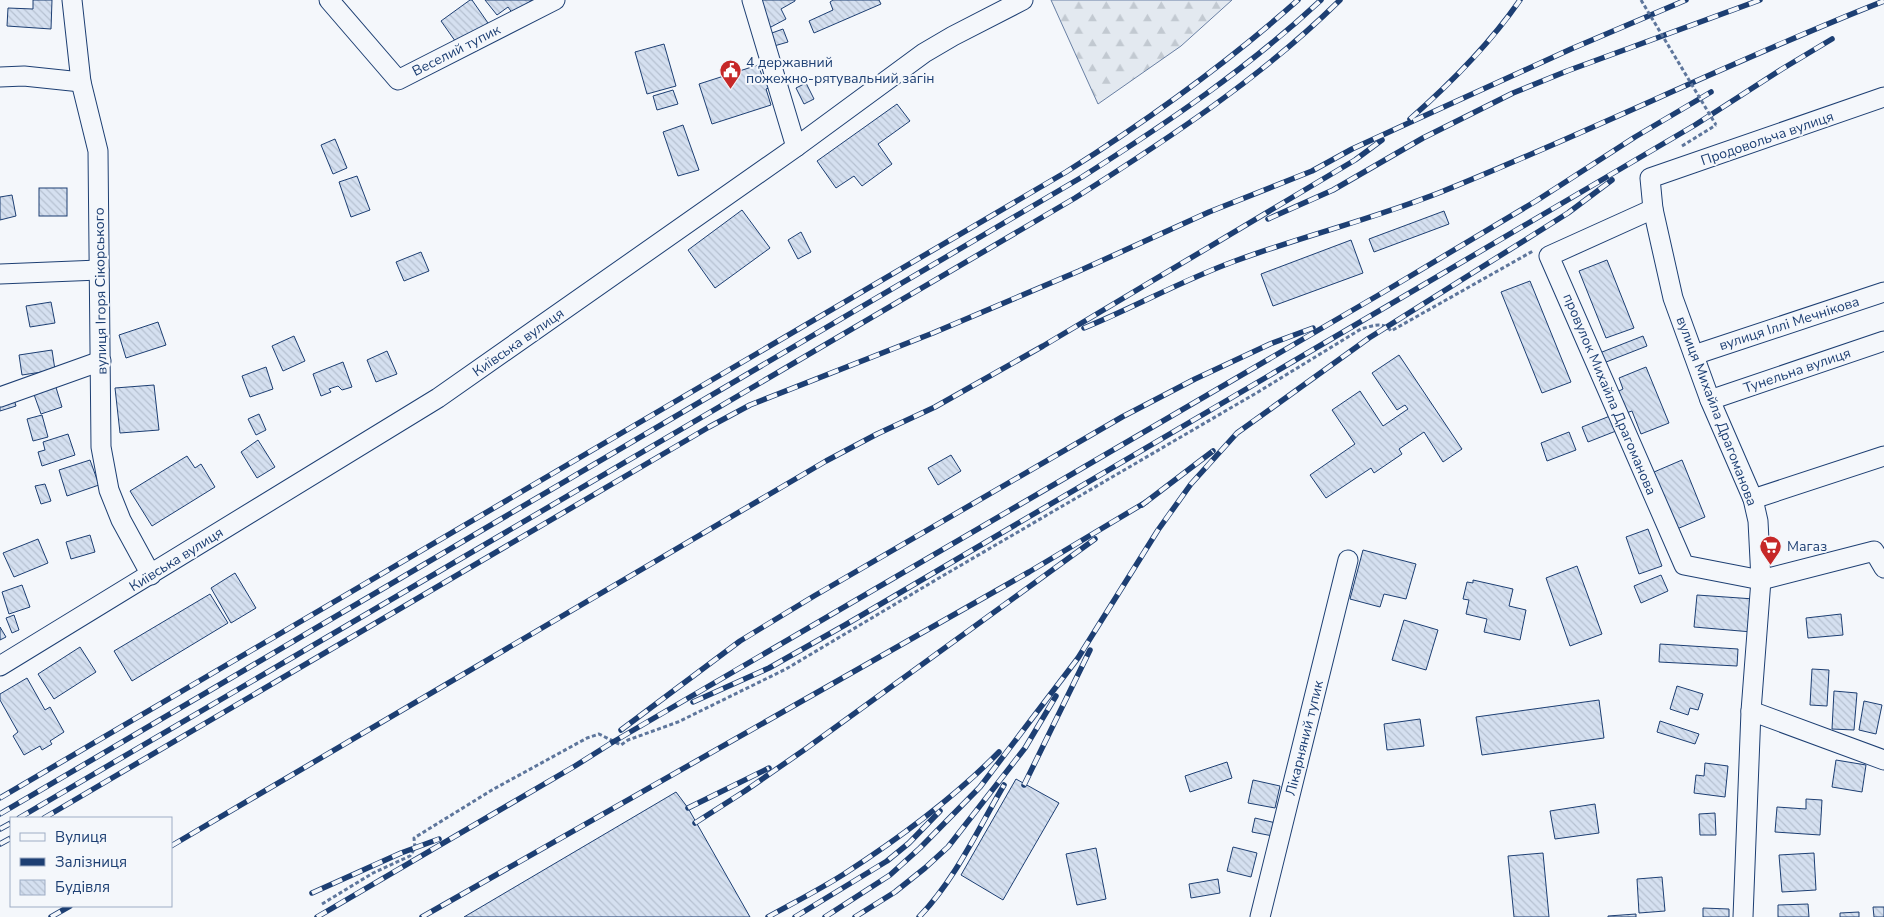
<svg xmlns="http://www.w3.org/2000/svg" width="1884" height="917" font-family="'Nunito Sans',sans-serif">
<defs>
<pattern id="forest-firs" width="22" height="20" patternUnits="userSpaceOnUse" patternTransform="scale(1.25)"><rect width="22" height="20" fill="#e3e9f0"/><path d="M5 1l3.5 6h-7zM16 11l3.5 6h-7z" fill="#c2c9d1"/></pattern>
<pattern id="building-back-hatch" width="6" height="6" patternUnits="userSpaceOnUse" patternTransform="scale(1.25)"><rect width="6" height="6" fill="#d5e0f0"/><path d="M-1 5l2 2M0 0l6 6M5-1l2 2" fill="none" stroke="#b6c1d1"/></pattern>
</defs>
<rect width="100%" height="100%" fill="#f4f7fb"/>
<polygon fill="url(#forest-firs)" stroke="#687fa3" points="1051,0 1232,0 1181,46 1098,104"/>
<g fill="url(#building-back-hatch)" stroke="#1d3f73">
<polygon points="33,0 52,0 51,29 7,26 8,8 33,9"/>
<polygon points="470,0 472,0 488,23 458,45 441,21"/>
<polygon points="485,0 532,0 513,14 508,7 497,15"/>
<polygon points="756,0 795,0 795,1 781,9 786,19 769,28"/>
<polygon points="879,0 881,4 814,33 809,21 833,10 830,2 833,0"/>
<polygon points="783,29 788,42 774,46 769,34"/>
<polygon points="664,44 676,86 647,94 635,52"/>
<polygon points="758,65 763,78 769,76 772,87 766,89 771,105 712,124 699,84"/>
<polygon points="806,83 814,99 804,104 796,88"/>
<polygon points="673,90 678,104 657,110 653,96"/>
<polygon points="897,104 910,121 878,144 892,164 862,186 854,176 836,188 817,161"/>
<polygon points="683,125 699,170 678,176 663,132"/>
<polygon points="335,139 347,168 333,174 321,145"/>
<polygon points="357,176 370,210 351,217 339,182"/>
<rect x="39" y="188" width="28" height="28"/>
<polygon points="12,195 16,216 0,220 0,197"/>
<polygon points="742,210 770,248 715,288 688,250"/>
<polygon points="1444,211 1449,224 1374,252 1369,239"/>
<polygon points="801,232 811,252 798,259 788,240"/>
<polygon points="1351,240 1363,273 1273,306 1261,274"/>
<polygon points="421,252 429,271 404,281 396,262"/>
<polygon points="1607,260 1634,328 1606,338 1579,271"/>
<polygon points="1530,281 1571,382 1542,393 1501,292"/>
<polygon points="51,302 55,323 30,327 26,306"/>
<polygon points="158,322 166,345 126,358 119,335"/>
<polygon points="294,336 305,361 283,371 272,346"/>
<polygon points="1643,336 1647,346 1601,364 1597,354"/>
<polygon points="52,350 55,370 22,375 19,355"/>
<polygon points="387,351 397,374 376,382 367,360"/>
<polygon points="1399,355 1462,449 1443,462 1424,432 1399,449 1402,454 1374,473 1371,468 1326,498 1310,475 1355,444 1332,410 1360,391 1383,426 1408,409 1405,405 1397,410 1372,373"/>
<polygon points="343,362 352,387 342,390 338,386 329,389 331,392 321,396 313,374"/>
<polygon points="266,367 273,389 250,397 242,376"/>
<polygon points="1646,367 1669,423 1641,434 1632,411 1623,414 1615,393 1623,389 1619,378"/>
<polygon points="54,381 62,407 41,414 32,389"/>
<polygon points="154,385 159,430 120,433 115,388"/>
<polygon points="13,396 16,406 0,411 0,401"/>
<polygon points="259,414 266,430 256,435 248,419"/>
<polygon points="42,415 48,437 33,441 27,419"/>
<polygon points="1610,416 1616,431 1588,442 1582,427"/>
<polygon points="1569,432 1576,450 1547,461 1541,443"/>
<polygon points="68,434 75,455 42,466 38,452 45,450 43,442"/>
<polygon points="258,440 275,467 257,478 241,452"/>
<polygon points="951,455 961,471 938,485 928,468"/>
<polygon points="187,456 195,468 201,464 215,487 152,526 130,491"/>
<polygon points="90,460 99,485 67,496 59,470"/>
<polygon points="1682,460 1705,517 1677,529 1654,472"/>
<polygon points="45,484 51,501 41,504 35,486"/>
<polygon points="1648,529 1662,566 1639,574 1626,537"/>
<polygon points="90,535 95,552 71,559 66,542"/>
<polygon points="38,539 48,563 14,577 3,553"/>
<polygon points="1363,550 1416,564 1406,599 1384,594 1380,607 1350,599"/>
<polygon points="1577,566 1602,634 1570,646 1546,578"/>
<polygon points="235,573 256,608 231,623 211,588"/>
<polygon points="1661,575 1668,591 1641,603 1634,586"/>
<polygon points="1473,580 1513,589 1509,606 1526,610 1520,640 1484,632 1487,619 1466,614 1469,600 1463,599 1467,582 1473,583"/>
<polygon points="22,585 30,607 9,614 2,592"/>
<polygon points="210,594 228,623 132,681 114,651"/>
<polygon points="1697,595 1754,599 1752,632 1694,627"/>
<polygon points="1841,614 1843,635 1808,638 1806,618"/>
<polygon points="14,615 19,630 12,633 6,618"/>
<polygon points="1404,620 1438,630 1426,670 1392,660"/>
<polygon points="0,627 6,637 0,640"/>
<polygon points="1660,644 1738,649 1737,666 1659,662"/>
<polygon points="80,647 96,672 54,699 38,674"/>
<polygon points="1812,669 1829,670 1827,706 1810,705"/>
<polygon points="27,678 45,710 50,707 64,732 50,741 52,744 42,750 40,746 24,755 13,736 18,732 0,700 0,694"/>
<polygon points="1677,686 1703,694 1698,710 1690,708 1688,715 1670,709"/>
<polygon points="1834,691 1857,693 1854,730 1832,729"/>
<polygon points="1599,700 1604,738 1482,755 1476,717"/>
<polygon points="1864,701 1882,705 1876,734 1859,730"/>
<polygon points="1420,719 1424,746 1387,750 1384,724"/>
<polygon points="1660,721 1699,734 1695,744 1657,732"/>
<polygon points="1836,760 1866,765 1862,792 1832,787"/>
<polygon points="1227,762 1232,778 1190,792 1185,776"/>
<polygon points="1705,763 1728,766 1725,797 1694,793 1696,775 1704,776"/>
<polygon points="1016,779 1059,803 1003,900 961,875"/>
<polygon points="1253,780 1280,786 1275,808 1248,803"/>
<polygon points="676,792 688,808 750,917 464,917"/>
<polygon points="1806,799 1822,800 1820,835 1775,832 1777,807 1806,809"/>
<polygon points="1595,804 1599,833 1555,839 1550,811"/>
<polygon points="1715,813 1716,835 1700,835 1699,814"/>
<polygon points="1255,818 1276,823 1273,836 1252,832"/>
<polygon points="1233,847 1257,853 1251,877 1227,871"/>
<polygon points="1096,848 1106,899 1077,905 1066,854"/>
<polygon points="1543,853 1549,917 1514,917 1508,856"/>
<polygon points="1814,853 1816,890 1782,892 1779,855"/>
<polygon points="1662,877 1665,911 1639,913 1637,879"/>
<polygon points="1218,879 1220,893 1191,898 1189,884"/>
<polygon points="1808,904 1809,917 1778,917 1778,905"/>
<polygon points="1873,907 1884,907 1884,917 1874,917"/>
<polygon points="1703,908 1729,909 1729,917 1703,917"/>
<polygon points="1859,912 1859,917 1840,917 1840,913"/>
<polygon points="1636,914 1636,917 1608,917 1608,916"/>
</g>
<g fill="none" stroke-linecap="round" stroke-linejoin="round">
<defs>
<g id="minor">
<polyline points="72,0 81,82 98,151 101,447 109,490 121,520 151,575"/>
<polyline points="329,0 398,80 555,0"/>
<polyline points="752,0 796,147"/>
<polyline points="0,77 24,76 81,82"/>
<polyline points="1653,209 1549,256 1684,565 1761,580 1874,551 1884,568"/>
<polyline points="0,274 99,270"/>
<polyline points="1694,355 1884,292"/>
<polyline points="0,397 101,361"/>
<polyline points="1710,400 1884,341"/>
<polyline points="1753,499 1884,456"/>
<polyline points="0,666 438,398 796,147 924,53 953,36 1023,0"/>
<polyline points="1751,711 1884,760"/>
<polyline points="1260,917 1348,560"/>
<polyline points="1743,917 1751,711 1761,580 1758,521 1753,499 1710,400 1673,298 1653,209 1650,178 1884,97"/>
</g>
</defs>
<use href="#minor" stroke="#1d3f73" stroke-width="21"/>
<g stroke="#5e769c" stroke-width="3" stroke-dasharray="4 2.5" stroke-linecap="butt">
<polyline points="1682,146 1716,125"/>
<path d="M 322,904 L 373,873 L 410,856 L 415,848 L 414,838 L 492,790 L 587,738 L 599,734 L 621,745 L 628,740 L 678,722 L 786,669 L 939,578 L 1258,392 L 1361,329 C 1372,326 1383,321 1391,331 L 1533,251"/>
</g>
<use href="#minor" stroke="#f4f7fb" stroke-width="19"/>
<defs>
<g id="rail">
<path d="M 1410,119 C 1451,83 1489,45 1520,0"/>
<polyline points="1268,219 1333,190 1423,138 1513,93 1567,71 1760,0"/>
<path d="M 1084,328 C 1135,307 1183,280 1235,261 C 1303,236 1373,219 1441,192 C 1590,132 1734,60 1884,1"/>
<polyline points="1142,505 1213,451"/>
<polyline points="693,702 769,668 845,625 1695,125 1782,69 1832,39"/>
<polyline points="621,730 740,641 814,596 1122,417 1195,379 1270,344 1313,328"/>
<polyline points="1024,785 1090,650"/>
<path d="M 0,798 L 1066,172 C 1148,120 1226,64 1298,0"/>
<polyline points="688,808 769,768"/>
<path d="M 0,814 L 1082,177 C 1167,123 1247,69 1321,0"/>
<path d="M 19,818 L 1075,198 C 1168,139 1261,78 1340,0"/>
<polyline points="44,818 709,427 750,405 933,333 1079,271 1209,212 1312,171 1352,149 1402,126 1571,49 1686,0"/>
<polyline points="695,823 745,791 804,750 1095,539"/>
<polyline points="0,829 11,823"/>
<polyline points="0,844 11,838"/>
<polyline points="171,846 826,461 877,434 935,407 1043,346 1355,160 1382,140"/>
<polyline points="312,893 401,853 439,839"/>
<polyline points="51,917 70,906"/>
<polyline points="317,917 575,766 613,742 1382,293 1536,201 1635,137 1711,92"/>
<polyline points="422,917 1029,572 1146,502"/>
<path d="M 768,917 C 793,903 819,890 844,874 C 898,839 954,798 999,752"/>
<polyline points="795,917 887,861 909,843 940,811"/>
<polyline points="825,917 890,875 920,848 980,787 1078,658 1158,530 1191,484 1237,433 1369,338 1568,213 1612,180"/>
<polyline points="855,917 895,892 925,868 948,847 1025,748 1056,696"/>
<path d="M 919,917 C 955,880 978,829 1004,785"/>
</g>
</defs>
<use href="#rail" stroke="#1d3f73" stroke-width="5.5"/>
<use href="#rail" stroke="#f4f7fb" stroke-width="4" stroke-dasharray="11" stroke-linecap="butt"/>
<polyline stroke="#5e769c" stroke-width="3" stroke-dasharray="4 2.5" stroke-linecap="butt" points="1641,0 1716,125"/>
</g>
<defs>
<symbol id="civic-pin" viewBox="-11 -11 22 30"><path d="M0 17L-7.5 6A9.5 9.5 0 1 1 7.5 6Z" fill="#c62828" stroke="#f4f7fb"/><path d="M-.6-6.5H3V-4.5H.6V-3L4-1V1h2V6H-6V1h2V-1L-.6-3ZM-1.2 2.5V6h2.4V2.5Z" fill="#fff"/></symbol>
<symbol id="supermarket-pin" viewBox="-11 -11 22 30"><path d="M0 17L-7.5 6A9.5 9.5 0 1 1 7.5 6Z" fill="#c62828" stroke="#f4f7fb"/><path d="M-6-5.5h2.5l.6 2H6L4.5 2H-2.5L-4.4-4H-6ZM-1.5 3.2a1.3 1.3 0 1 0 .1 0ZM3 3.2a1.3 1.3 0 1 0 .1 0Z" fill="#fff"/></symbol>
</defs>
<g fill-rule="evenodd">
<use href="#civic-pin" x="718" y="58" width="25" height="34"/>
<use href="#supermarket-pin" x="1758" y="534" width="25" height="34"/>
</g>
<g text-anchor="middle" stroke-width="4" stroke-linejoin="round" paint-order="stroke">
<g font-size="14" fill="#1d3f73" stroke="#f4f7fb">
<text transform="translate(456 50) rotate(-27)" y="5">Веселий тупик</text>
<text transform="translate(1767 138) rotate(-19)" y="5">Продовольча вулиця</text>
<text transform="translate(100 291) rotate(-91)" y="5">вулиця Ігоря Сікорського</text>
<text transform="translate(1789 323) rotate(-18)" y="5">вулиця Іллі Мечнікова</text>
<text transform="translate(518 342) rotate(-35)" y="5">Київська вулиця</text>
<text transform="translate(1797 370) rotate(-19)" y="5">Тунельна вулиця</text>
<text transform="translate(1610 394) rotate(67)" y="5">провулок Михайла Драгоманова</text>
<text transform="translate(1717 411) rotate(69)" y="5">вулиця Михайла Драгоманова</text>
<text transform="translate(176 559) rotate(-32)" y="5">Київська вулиця</text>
<text transform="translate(1304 738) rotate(-76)" y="5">Лікарняний тупик</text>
</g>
<g font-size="14" fill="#1d3f73" stroke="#f4f7fb" text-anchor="start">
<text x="746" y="67">4 державний<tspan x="746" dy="16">пожежно-рятувальний загін</tspan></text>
<text x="1787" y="551">Магаз</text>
</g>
</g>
<rect x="10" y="817" width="162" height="90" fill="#f4f7fb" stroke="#9eadc5"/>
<rect x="20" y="833" width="25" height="8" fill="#f4f7fb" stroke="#9eadc5"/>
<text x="55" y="842" font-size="15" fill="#1d3f73">Вулиця</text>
<rect x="20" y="858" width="25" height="8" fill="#1d3f73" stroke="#9eadc5"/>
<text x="55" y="867" font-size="15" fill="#1d3f73">Залізниця</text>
<rect x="20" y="880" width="25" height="15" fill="url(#building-back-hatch)" stroke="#9eadc5"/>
<text x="55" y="892" font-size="15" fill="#1d3f73">Будівля</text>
</svg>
